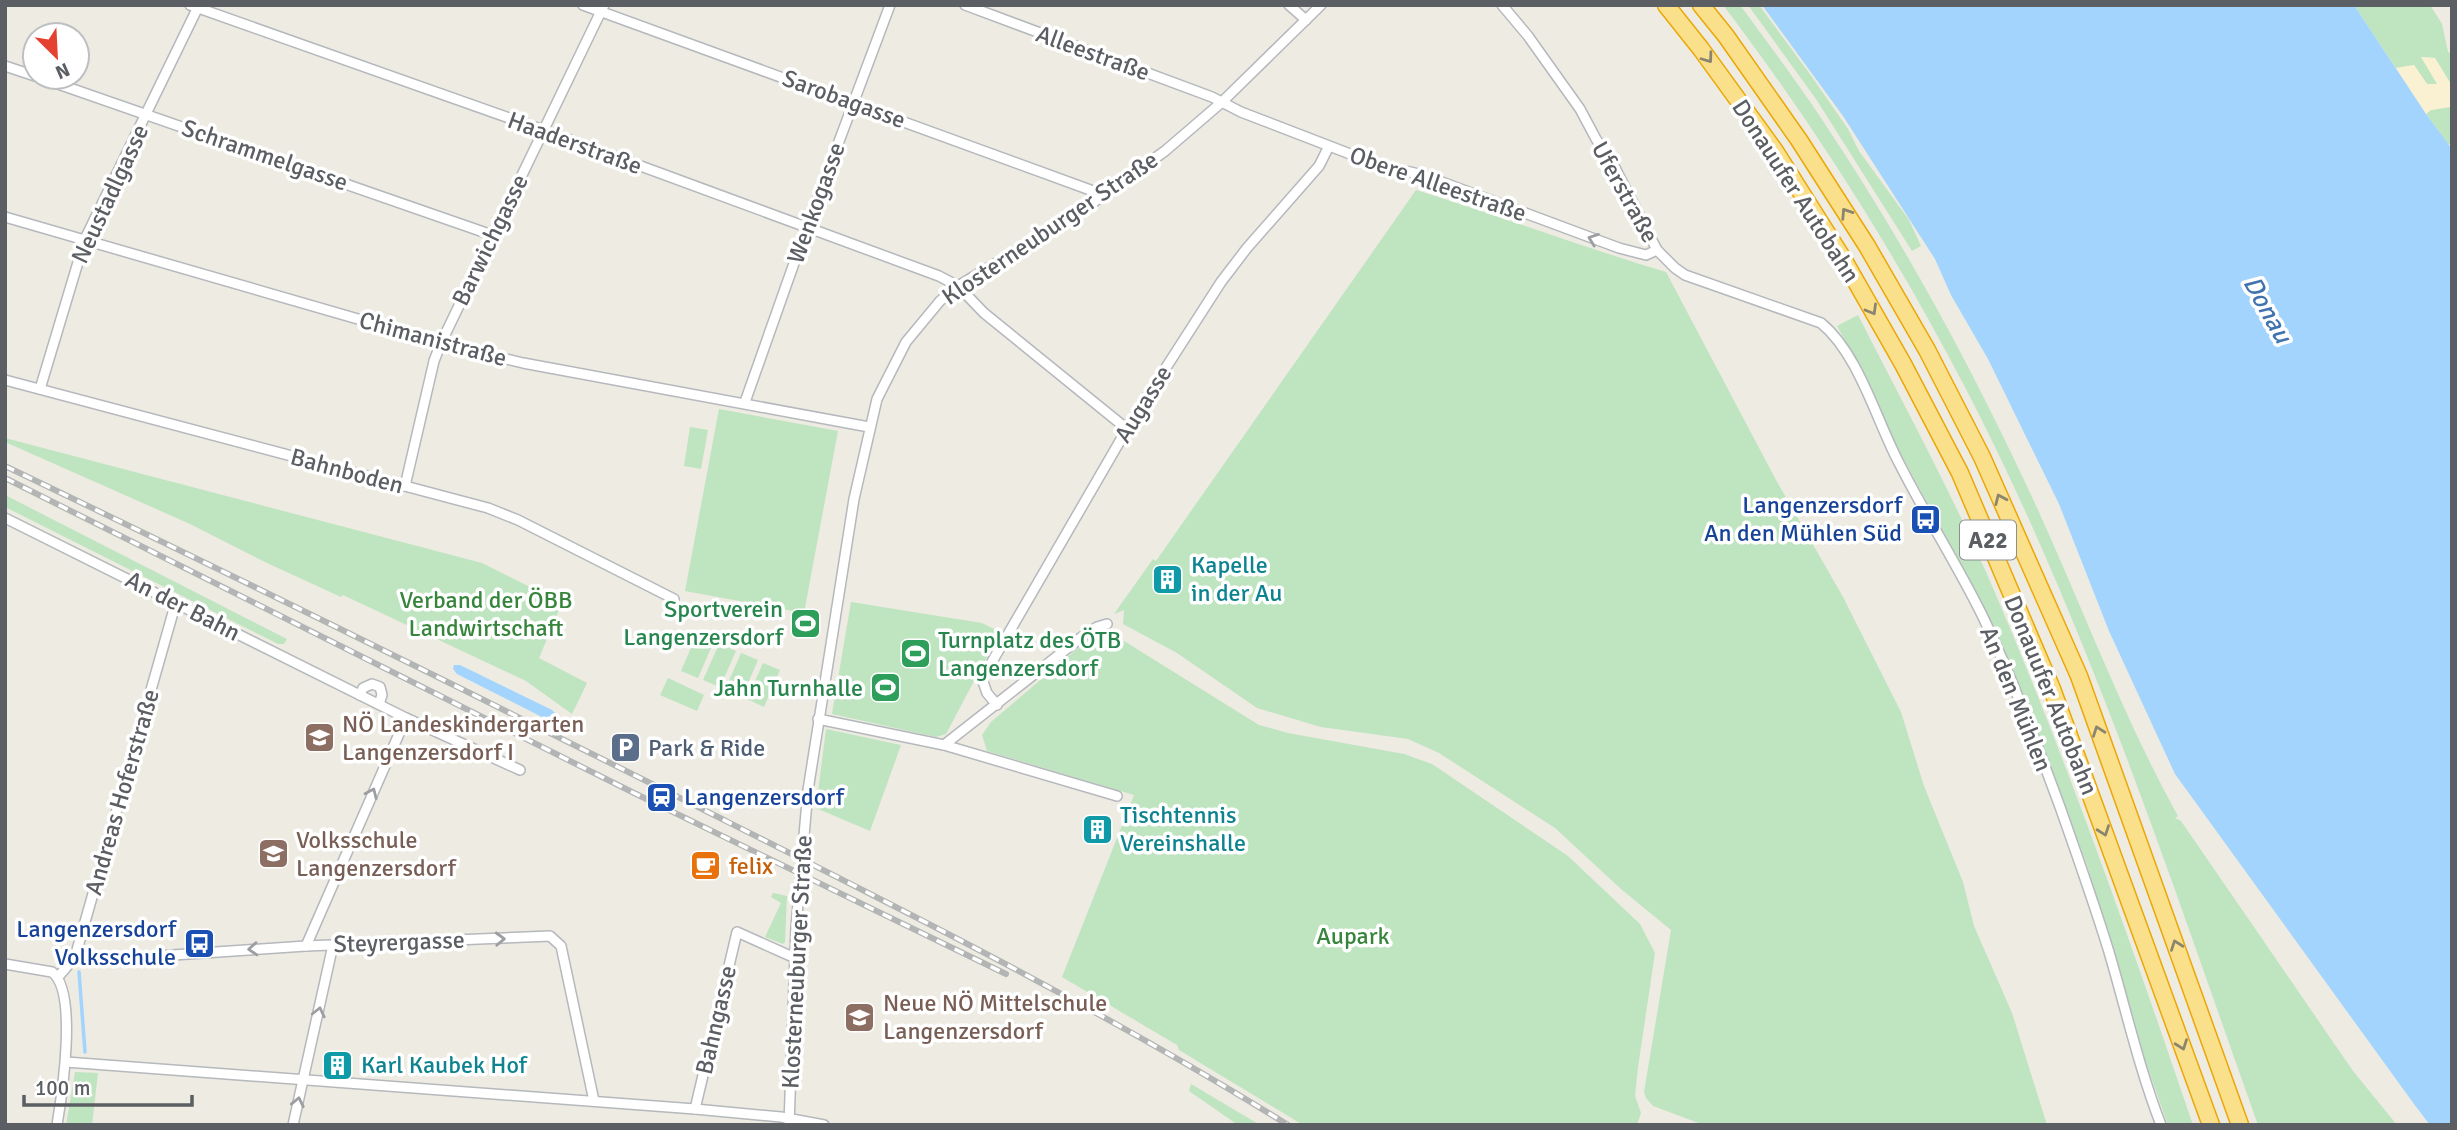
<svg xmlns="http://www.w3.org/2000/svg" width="2457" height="1130" font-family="Signika,sans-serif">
<rect width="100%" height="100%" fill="#edebe2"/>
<g fill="#bfe4c0">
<path d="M 1723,5 L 1740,5 L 1743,9 C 1770,46 1798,83 1823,121 C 1899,235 1966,356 2024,480 C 2077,591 2118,708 2178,816 L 2175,818 L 2181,821 L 2353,1071 L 2397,1125 L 2258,1125 C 2170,878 2088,625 1967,391 C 1897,256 1815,126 1723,5 Z"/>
<polygon points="1748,5 1759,5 1812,77 1848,129 1859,151 1909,220 1921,246 1912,251 1816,99"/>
<polygon points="2354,5 2430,5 2442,24 2448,52 2452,54 2452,86 2435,58 2421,57 2438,84 2427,84 2414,65 2396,68"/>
<polygon points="2450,107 2452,109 2452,144 2448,144 2426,114 2431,110"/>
<path d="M 1416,190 C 1500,216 1582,247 1666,272 L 1776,480 L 1843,597 L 1901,712 L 1924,786 L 1963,882 L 1974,926 L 2012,1013 L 2047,1125 L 1704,1125 L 1653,1106 L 1646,1098 L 1644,1092 L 1671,930 L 1621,889 L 1555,828 L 1439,753 L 1408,739 L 1321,727 L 1257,708 L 1177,653 L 1123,624 L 1124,610 L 1114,614 L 1153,559 L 1156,561 Z"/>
<path d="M 1858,315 C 1905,407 1955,499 1996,595 C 2070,768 2132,946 2193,1125 L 2168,1125 L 2146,1063 L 2086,862 L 2033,723 L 1987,614 L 1888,430 L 1857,362 L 1837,326 Z"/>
<polygon points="719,409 838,431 804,613 685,591"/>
<polygon points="690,427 708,430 701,469 684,466"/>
<polygon points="5,438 482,563 562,603 539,658 587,683 572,714 526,681 343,595 341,597 267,563 190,524 5,442"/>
<polygon points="5,495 287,639 284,644 278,644 5,507"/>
<polygon points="851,602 982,623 1000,632 946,734 936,737 832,714"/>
<polygon points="1108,631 1259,725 1288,733 1404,754 1432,764 1568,856 1640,924 1655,953 1638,1067 1635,1096 1641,1113 1637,1125 1303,1125 1179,1050 1177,1045 1062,977 1134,795 987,751 982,735 991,722 1097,632"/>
<polygon points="697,634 714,641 698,678 681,671"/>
<polygon points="719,644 736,651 720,687 703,680"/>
<polygon points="741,653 758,660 742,697 725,690"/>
<polygon points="763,663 780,670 764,707 747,699"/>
<polygon points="668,678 704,695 697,711 660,695"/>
<polygon points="826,729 901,745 870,831 816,808"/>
<polygon points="773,893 787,896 785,942 783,944 765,937 781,903 771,897"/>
<polygon points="75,1072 98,1073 92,1125 66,1125"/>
<polygon points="1191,1084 1260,1125 1238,1125 1189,1091"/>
</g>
<polygon fill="#f9f1d1" points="2421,57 2435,58 2452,86 2452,109 2449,107 2431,110 2426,114 2396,68 2414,65 2427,84 2437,84"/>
<g fill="#a2d4fd">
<polygon points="1762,5 2354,5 2426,114 2452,149 2452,1125 2430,1125 2414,1104 2175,774 2109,631 2059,504 1988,359 1951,295 1935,259 1843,116"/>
<polygon points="454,665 460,665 552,710 555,713 555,718 548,720 457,674 453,669"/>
</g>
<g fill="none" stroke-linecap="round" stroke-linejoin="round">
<polyline stroke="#a2d4fd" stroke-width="3.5" points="79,972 85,1052"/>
<defs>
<g id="street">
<polyline points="190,5 543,130 939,276 958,286 984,313 1127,429"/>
<polyline points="583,5 1104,195"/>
<polyline points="965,5 1212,97 1241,112 1376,164 1423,175 1619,248 1646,255 1657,250"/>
<polyline points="1289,5 1306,20"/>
<path d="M 1502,5 L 1528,36 L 1580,109 L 1596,139 L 1613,164 L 1657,250 L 1675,268 L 1685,275 L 1821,323 C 1858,353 1876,419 1898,461 C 1924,513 1956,562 1982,615 C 2012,677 2036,742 2060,807 C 2077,855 2094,903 2109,952 C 2126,1010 2139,1068 2161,1125"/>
<polyline points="5,66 35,76"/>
<polyline points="38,77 492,235"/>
<polyline points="5,217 441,343 523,363 869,427"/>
<polyline points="5,380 488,508 518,520 674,599"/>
<polyline points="40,389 85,239 199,5"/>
<polyline points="745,402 804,235 890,5"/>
<polyline points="405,486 434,361 441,343 604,5"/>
<polyline points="5,518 406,718 520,770"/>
<polyline points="360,695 363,688 372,684 380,687 382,695 379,704"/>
<polyline points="997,705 987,693 982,679 1131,422 1221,282 1247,248 1319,166 1329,146"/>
<polyline points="818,719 944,745 1117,796"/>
<polyline points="944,745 1083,636 1097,627 1107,624"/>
<polyline points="306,946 406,718"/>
<polyline points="75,957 99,960 306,946 550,936 561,946 594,1101"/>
<path d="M 5,964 L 52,972 C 78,991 62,1095 57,1125"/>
<polyline points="58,977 75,957 176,602"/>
<polyline points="66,1062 695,1109 781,1117 824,1125"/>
<polyline points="695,1109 737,932 795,958"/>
<polyline points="293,1125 333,945"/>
<polyline points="789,1125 796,927 808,790 854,499 877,399 906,342 940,301 958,286 1073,217 1165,151 1222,102 1321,5"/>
</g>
<g id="highway">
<polyline points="1666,5 1701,49 1775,151 1842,257 1903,364 1960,473 2052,689 2211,1125"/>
<polyline points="1701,5 1726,36 1799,140 1867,246 1927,350 1982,457 2079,676 2240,1125"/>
</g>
</defs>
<use href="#street" stroke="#b5b8bc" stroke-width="12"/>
<use href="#highway" stroke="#eba705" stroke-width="19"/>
<use href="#street" stroke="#fff" stroke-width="9"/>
<use href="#highway" stroke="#fbe08c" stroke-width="16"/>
<defs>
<g id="rail">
<path d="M 5,466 C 243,580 479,697 714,815 C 909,913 1103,1010 1288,1125"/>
<polyline points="5,478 632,792 1006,974"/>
</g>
</defs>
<use href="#rail" stroke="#b3b4b4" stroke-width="6"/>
<use href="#rail" stroke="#fff" stroke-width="3.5" stroke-dasharray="10" stroke-linecap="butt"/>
</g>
<defs><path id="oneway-chevron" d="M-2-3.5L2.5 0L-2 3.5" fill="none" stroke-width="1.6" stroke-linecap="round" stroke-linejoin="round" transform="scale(1.75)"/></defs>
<g stroke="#8b856f">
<use href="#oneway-chevron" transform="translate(1708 58) rotate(54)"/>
<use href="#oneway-chevron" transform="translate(1846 213) rotate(-123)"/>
<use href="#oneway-chevron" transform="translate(1872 310) rotate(60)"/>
<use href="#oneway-chevron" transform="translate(2000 499) rotate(-114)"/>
<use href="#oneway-chevron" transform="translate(2098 731) rotate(-110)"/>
<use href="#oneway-chevron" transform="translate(2104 831) rotate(70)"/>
<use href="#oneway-chevron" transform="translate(2176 945) rotate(-110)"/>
<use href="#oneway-chevron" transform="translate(2182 1045) rotate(70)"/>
</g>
<g stroke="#9d9ea1">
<use href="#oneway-chevron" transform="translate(1593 239) rotate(-160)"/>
<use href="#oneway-chevron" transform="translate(372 793) rotate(-66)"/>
<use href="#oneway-chevron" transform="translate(500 939) rotate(-2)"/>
<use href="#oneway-chevron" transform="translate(253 949) rotate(176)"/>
<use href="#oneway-chevron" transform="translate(319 1012) rotate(-77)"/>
<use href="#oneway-chevron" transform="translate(298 1102) rotate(-78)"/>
</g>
<defs>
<symbol id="bus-square" viewBox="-11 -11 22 22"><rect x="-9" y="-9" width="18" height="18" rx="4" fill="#1a4fb4" stroke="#fff"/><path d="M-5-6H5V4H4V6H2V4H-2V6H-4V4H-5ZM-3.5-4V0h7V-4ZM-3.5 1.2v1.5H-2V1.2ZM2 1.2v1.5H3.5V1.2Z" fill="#fff"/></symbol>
<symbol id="building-square" viewBox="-11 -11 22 22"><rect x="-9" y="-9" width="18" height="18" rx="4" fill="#0f9aa8" stroke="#fff"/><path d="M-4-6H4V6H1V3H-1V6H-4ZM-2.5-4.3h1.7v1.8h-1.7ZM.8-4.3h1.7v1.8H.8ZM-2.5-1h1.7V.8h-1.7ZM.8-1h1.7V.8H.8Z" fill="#fff"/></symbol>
<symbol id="stadium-square" viewBox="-11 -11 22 22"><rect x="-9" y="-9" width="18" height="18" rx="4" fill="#2e9e5b" stroke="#fff"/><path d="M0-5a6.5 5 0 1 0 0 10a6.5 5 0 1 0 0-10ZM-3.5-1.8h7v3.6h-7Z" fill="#fff"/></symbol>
<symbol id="school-square" viewBox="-11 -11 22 22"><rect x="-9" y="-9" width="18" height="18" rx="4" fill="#8d6e63" stroke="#fff"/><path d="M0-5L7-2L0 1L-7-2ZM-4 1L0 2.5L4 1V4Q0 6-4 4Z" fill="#fff"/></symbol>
<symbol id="parking-square" viewBox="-11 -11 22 22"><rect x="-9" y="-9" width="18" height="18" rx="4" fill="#5c6f8a" stroke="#fff"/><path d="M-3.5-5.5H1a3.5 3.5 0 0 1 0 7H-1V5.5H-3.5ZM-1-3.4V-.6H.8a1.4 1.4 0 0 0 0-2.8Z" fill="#fff"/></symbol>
<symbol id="station-square" viewBox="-11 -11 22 22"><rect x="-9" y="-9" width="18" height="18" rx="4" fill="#1a4fb4" stroke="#fff"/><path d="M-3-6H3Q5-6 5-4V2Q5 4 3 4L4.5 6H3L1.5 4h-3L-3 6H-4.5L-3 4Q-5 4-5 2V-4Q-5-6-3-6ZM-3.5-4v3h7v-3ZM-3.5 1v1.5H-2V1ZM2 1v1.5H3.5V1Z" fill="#fff"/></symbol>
<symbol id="cafe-square" viewBox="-11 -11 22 22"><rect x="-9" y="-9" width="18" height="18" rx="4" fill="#e8710a" stroke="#fff"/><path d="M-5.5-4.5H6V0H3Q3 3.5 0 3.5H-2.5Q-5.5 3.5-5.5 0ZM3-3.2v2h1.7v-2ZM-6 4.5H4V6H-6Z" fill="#fff"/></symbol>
</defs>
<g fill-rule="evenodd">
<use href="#bus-square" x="1908" y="502" width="35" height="35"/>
<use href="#building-square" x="1150" y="562" width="35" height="35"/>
<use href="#stadium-square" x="788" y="606" width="35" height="35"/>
<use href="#stadium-square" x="898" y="636" width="35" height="35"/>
<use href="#stadium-square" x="868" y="670" width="35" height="35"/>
<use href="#school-square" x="302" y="720" width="35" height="35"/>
<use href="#parking-square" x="608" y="730" width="35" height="35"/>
<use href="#station-square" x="644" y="780" width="35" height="35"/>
<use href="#building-square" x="1080" y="812" width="35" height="35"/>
<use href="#school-square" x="256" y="836" width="35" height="35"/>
<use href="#cafe-square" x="688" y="848" width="35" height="35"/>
<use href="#bus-square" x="182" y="926" width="35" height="35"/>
<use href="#school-square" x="842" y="1000" width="35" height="35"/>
<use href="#building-square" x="320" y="1048" width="35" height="35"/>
</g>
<g text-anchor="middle" stroke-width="7" stroke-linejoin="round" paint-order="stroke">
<rect fill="#fff" stroke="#8c8e92" stroke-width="2" x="1960" y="520.5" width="56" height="39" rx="5"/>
<g font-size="23" font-weight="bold" fill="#5b5e63">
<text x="1988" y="548">A22</text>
</g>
<g font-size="24" fill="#5b5e63" stroke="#fff">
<text transform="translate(1093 53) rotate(20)" y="8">Alleestraße</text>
<text transform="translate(844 99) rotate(20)" y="8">Sarobagasse</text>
<text transform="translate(575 143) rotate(20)" y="8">Haaderstraße</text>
<text transform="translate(265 155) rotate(19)" y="8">Schrammelgasse</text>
<text transform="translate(1438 184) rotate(19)" y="8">Obere Alleestraße</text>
<text transform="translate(1796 191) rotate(57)" y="8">Donauufer Autobahn</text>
<text transform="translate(1625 192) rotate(61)" y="8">Uferstraße</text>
<text transform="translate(110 194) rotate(-65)" y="8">Neustadlgasse</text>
<text transform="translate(816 203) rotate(-70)" y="8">Wenkogasse</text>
<text transform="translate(1050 228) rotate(-34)" y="8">Klosterneuburger Straße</text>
<text transform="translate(490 240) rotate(-64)" y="8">Barwichgasse</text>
<text transform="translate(433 339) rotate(15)" y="8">Chimanistraße</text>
<text transform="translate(1143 404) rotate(-58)" y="8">Augasse</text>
<text transform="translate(347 471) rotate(15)" y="8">Bahnboden</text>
<text transform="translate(183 606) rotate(27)" y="8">An der Bahn</text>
<text transform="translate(2051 695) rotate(68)" y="8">Donauufer Autobahn</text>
<text transform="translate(2016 699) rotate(68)" y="8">An den Mühlen</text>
<text transform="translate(122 792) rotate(-74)" y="8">Andreas Hoferstraße</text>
<text transform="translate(399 942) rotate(-2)" y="8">Steyrergasse</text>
<text transform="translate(797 962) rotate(-87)" y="8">Klosterneuburger Straße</text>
<text transform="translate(716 1020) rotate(-77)" y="8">Bahngasse</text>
</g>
<g font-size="24" fill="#164399" stroke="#fff" text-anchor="end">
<text x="1902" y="513">Langenzersdorf<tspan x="1902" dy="28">An den Mühlen Süd</tspan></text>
<text x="684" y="805" text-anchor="start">Langenzersdorf</text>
<text x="176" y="937">Langenzersdorf<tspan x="176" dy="28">Volksschule</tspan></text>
</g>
<g font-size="24" fill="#0d838f" stroke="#fff" text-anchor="start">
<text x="1191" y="573">Kapelle<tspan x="1191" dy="28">in der Au</tspan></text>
<text x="1120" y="823">Tischtennis<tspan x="1120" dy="28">Vereinshalle</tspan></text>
<text x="361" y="1073">Karl Kaubek Hof</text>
</g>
<g font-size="24" fill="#37853c" stroke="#fff">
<text x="486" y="608">Verband der ÖBB<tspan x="486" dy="28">Landwirtschaft</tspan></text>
<text x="1353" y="944">Aupark</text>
</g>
<g font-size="24" fill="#27864d" stroke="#fff" text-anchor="end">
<text x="783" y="617">Sportverein<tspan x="783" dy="28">Langenzersdorf</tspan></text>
<text x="938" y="648" text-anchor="start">Turnplatz des ÖTB<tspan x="938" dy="28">Langenzersdorf</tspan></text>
<text x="863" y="696">Jahn Turnhalle</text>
</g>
<g font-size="24" fill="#785e54" stroke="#fff" text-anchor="start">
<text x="342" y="732">NÖ Landeskindergarten<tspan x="342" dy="28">Langenzersdorf I</tspan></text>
<text x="296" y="848">Volksschule<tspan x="296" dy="28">Langenzersdorf</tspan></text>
<text x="883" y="1011">Neue NÖ Mittelschule<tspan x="883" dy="28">Langenzersdorf</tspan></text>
</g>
<g font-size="24" fill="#4e5e75" stroke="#fff" text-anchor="start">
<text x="648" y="756">Park &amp; Ride</text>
</g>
<g font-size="24" fill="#c56008" stroke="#fff" text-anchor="start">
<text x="729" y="874">felix</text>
</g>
<g font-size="26" font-style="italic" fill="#4074ae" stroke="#fff">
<text transform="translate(2268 309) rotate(61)" y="9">Donau</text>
</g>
</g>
<rect width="2457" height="1130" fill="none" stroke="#5b5e63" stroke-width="14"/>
<g transform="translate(56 56) rotate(156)"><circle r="33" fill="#ffffff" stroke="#bdbfc1" stroke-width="2"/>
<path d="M0-5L12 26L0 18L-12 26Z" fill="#e54130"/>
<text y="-10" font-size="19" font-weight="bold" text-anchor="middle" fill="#5b5e63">N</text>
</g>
<path d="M24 1095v10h168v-10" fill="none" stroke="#5b5e63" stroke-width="3.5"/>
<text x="35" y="1095" font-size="21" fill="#5b5e63" stroke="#ffffff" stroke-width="5" paint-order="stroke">100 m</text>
</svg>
